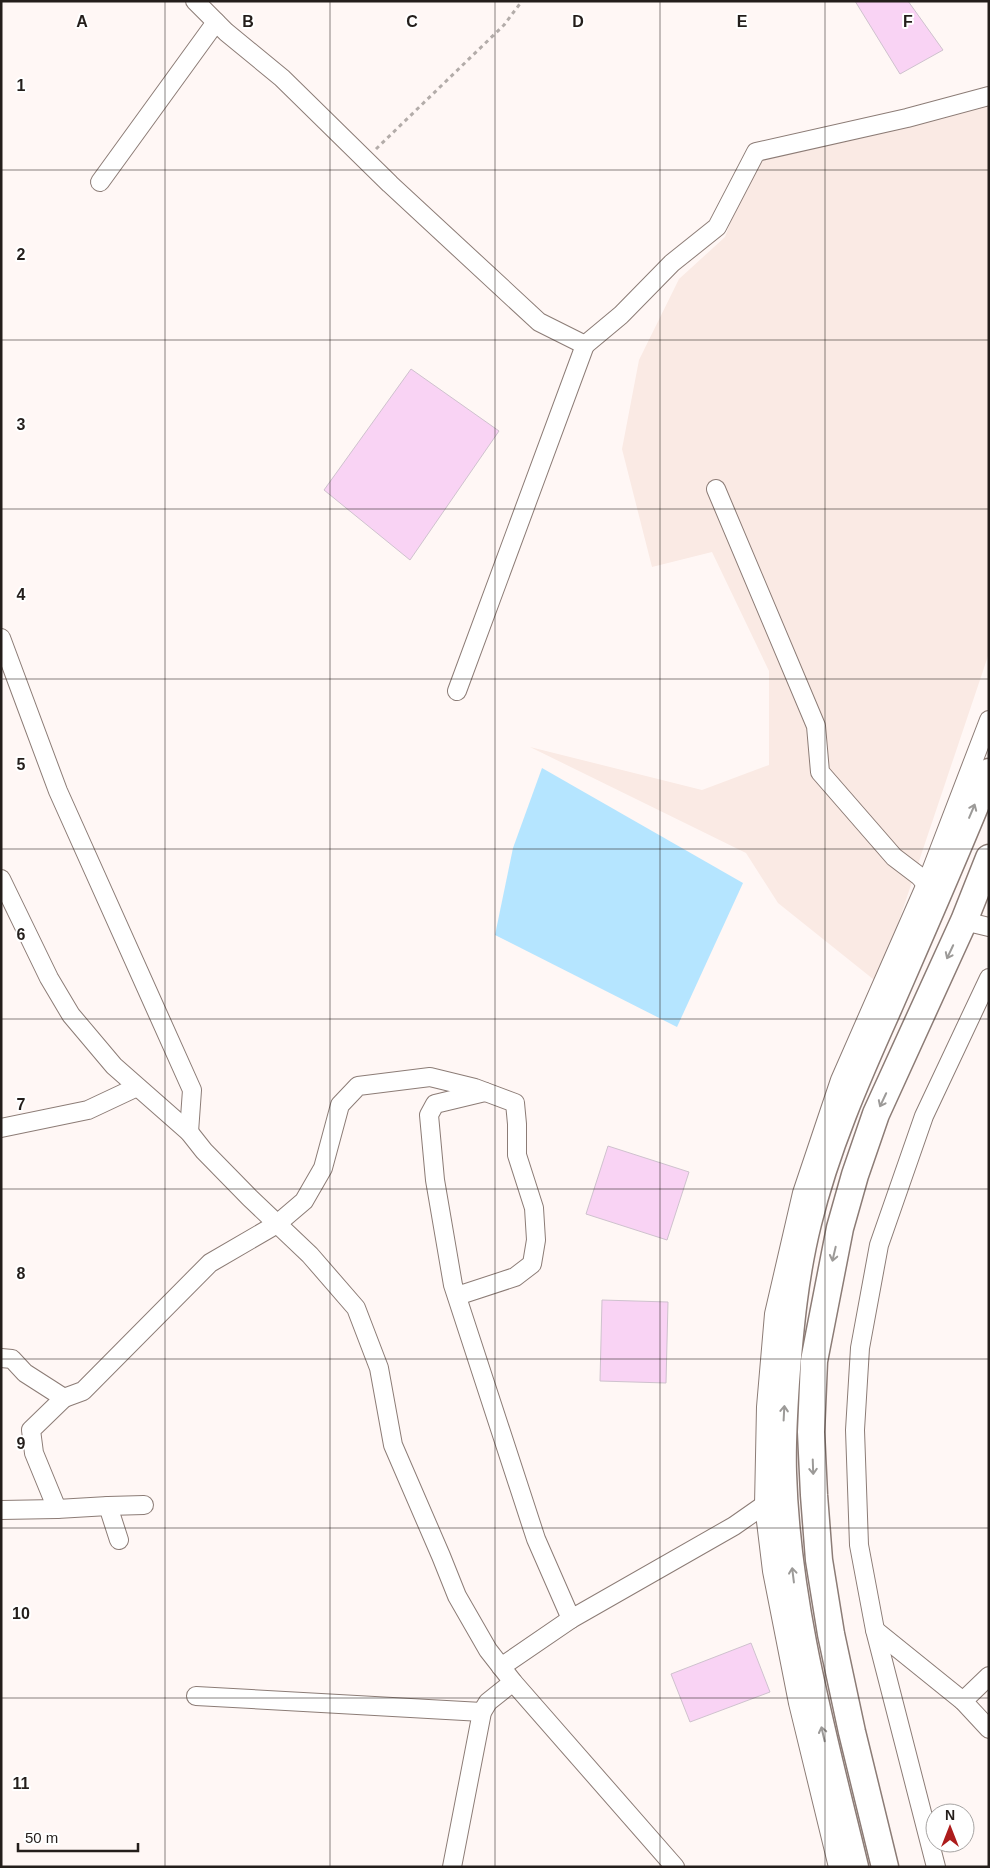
<svg xmlns="http://www.w3.org/2000/svg" width="990" height="1868" font-family="Arial,sans-serif">
<rect width="100%" height="100%" fill="#fff7f5"/>
<polygon fill="#faeae4" points="989,96 989,653 878,983 778,903 746,853 530,747 702,790 769,765 769,671 712,552 652,567 622,449 639,360 679,279 725,237 756,152"/>
<polygon fill="#b5e5ff" points="542,768 743,883 677,1027 495,935 513,848"/>
<g fill="#f9d3f4" stroke="#cfc2ce">
<polygon points="855,1 908,1 943,50 900,74"/>
<polygon points="411,369 499,431 410,560 324,490"/>
<polygon points="608,1146 689,1172 667,1240 586,1214"/>
<polygon points="602,1300 668,1302 666,1383 600,1381"/>
<polygon points="751,1643 770,1692 690,1722 671,1674"/>
</g>
<g fill="none" stroke-linecap="round" stroke-linejoin="round">
<defs>
<g id="minor">
<polyline points="195,1 226,32 282,78 390,184 539,322 585,345 621,315 672,263 717,227 756,152 907,118 989,96"/>
<polyline points="100,182 216,22"/>
<polyline points="716,489 816,726 820,772 894,857 919,876 926,884"/>
<polyline points="1,638 58,791 192,1090 189,1132"/>
<polyline points="457,691 585,345"/>
<polyline points="1,879 49,978 71,1015 114,1066 189,1132 204,1151 250,1198 310,1255 356,1308 379,1368 393,1445 441,1556 457,1596 488,1650 513,1682 675,1867"/>
<polyline points="964,921 989,927"/>
<polyline points="485,1092 435,1104 429,1115 435,1180 453,1285 536,1539 571,1619 734,1526 764,1505"/>
<polyline points="1,1128 88,1110 137,1087"/>
<polyline points="1,1358 12,1359 25,1373 64,1398 83,1391 210,1263 277,1224 304,1201 323,1168 340,1105 358,1086 430,1077 475,1088 515,1103 517,1124 517,1155 534,1208 536,1240 532,1264 515,1277 457,1296"/>
<polyline points="108,1506 144,1505"/>
<polyline points="57,1509 34,1453 31,1430 64,1398"/>
<polyline points="1,1510 57,1509 108,1506 119,1540"/>
<polyline points="875,1630 963,1701 989,1729"/>
<polyline points="501,1667 571,1619"/>
<polyline points="196,1696 482,1712"/>
<polyline points="963,1701 989,1676"/>
<polyline points="452,1867 482,1712 488,1702 513,1682"/>
<polyline points="838,1867 798,1703 772,1571 764,1505 766,1407 774,1314 802,1193 840,1080 926,884 989,720"/>
<polyline points="936,1867 875,1630 859,1545 855,1430 860,1348 879,1245 924,1116 989,978"/>
</g>
<g id="highway">
<path d="M 855,1867 C 824,1738 787,1607 783,1473 C 782,1443 784,1412 786,1382 C 790,1329 795,1275 808,1223 C 826,1149 857,1078 888,1009 C 922,931 957,852 989,772"/>
<polyline points="885,1867 852,1732 831,1634 819,1560 814,1495 811,1432 814,1361 840,1228 855,1175 876,1114 964,921 989,858"/>
</g>
</defs>
<use href="#minor" stroke="#8c7c76" stroke-width="20"/>
<use href="#highway" stroke="#8c7c76" stroke-width="29"/>
<polyline stroke="#b3aca9" stroke-width="3" stroke-dasharray="4 4" stroke-linecap="butt" points="376,149 504,25 522,1"/>
<use href="#minor" stroke="#fff" stroke-width="18"/>
<use href="#highway" stroke="#fff" stroke-width="26"/>
</g>
<defs><path id="oneway-shaft" d="M-6 0H5M1.5-3L5.5 0L1.5 3" fill="none" stroke-width="1.6" stroke-linecap="round" stroke-linejoin="round" transform="scale(1.25)"/></defs>
<g stroke="#9c9a98">
<use href="#oneway-shaft" transform="translate(972 811) rotate(-67)"/>
<use href="#oneway-shaft" transform="translate(950 952) rotate(115)"/>
<use href="#oneway-shaft" transform="translate(883 1100) rotate(115)"/>
<use href="#oneway-shaft" transform="translate(834 1254) rotate(103)"/>
<use href="#oneway-shaft" transform="translate(784 1413) rotate(-87)"/>
<use href="#oneway-shaft" transform="translate(813 1467) rotate(88)"/>
<use href="#oneway-shaft" transform="translate(793 1575) rotate(-97)"/>
<use href="#oneway-shaft" transform="translate(823 1734) rotate(-103)"/>
</g>
<path fill="none" stroke="#241e1b" stroke-width="1" stroke-opacity="0.55" d="M 165,1 L 165,1867M 330,1 L 330,1867M 495,1 L 495,1867M 660,1 L 660,1867M 825,1 L 825,1867M 1,170 L 989,170M 1,340 L 989,340M 1,509 L 989,509M 1,679 L 989,679M 1,849 L 989,849M 1,1019 L 989,1019M 1,1189 L 989,1189M 1,1359 L 989,1359M 1,1528 L 989,1528M 1,1698 L 989,1698"/>
<g font-size="16" text-anchor="middle" font-weight="bold" fill="#241e1b" stroke="#fff" stroke-width="4" stroke-linejoin="round" paint-order="stroke">
<text x="82" y="27">A</text>
<text x="248" y="27">B</text>
<text x="412" y="27">C</text>
<text x="578" y="27">D</text>
<text x="742" y="27">E</text>
<text x="908" y="27">F</text>
<text x="21" y="91">1</text>
<text x="21" y="260">2</text>
<text x="21" y="430">3</text>
<text x="21" y="600">4</text>
<text x="21" y="770">5</text>
<text x="21" y="940">6</text>
<text x="21" y="1110">7</text>
<text x="21" y="1279">8</text>
<text x="21" y="1449">9</text>
<text x="21" y="1619">10</text>
<text x="21" y="1789">11</text>
</g>
<rect width="990" height="1868" fill="none" stroke="#241e1b" stroke-width="5"/>
<g transform="translate(950 1828)"><circle r="24" fill="#ffffff" stroke="#a7a5a4"/>
<path d="M0-4L9 19L0 12L-9 19Z" fill="#ad1c1c"/>
<text y="-8" font-size="14" font-weight="bold" text-anchor="middle" fill="#241e1b">N</text>
</g>
<path d="M18 1843v8h120v-8" fill="none" stroke="#241e1b" stroke-width="2.5"/>
<text x="25" y="1843" font-size="15" fill="#241e1b" stroke="#ffffff" stroke-width="4" paint-order="stroke">50 m</text>
</svg>
